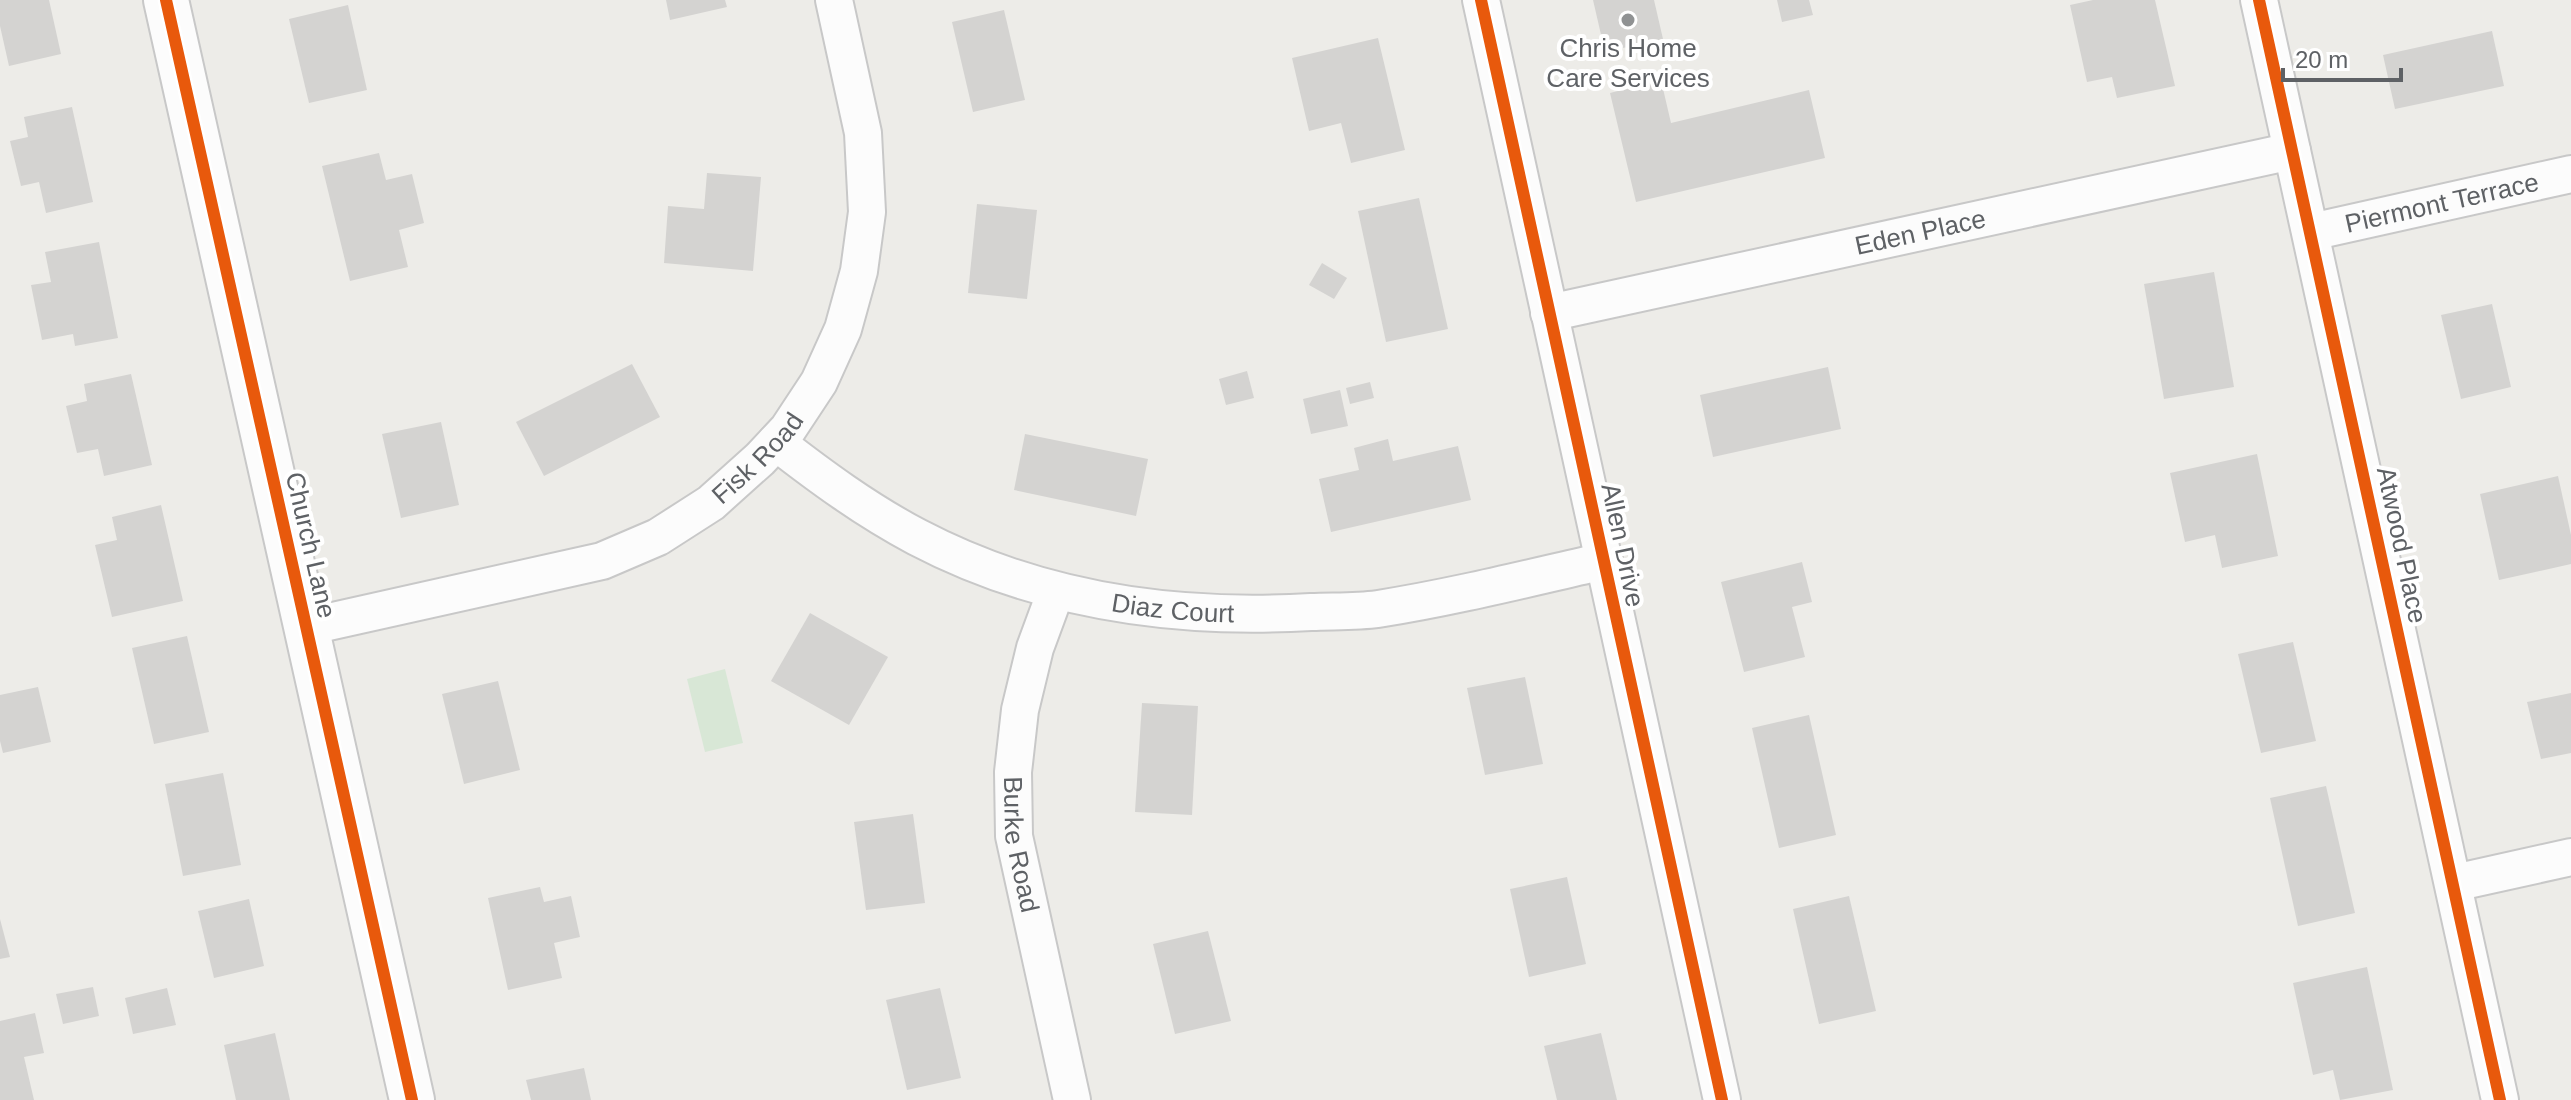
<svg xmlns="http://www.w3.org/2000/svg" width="2571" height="1100" font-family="Arial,sans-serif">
<rect width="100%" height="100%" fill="#edece8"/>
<polygon fill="#d8e7d6" points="725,669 743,743 705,752 687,679"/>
<g fill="#d4d3d1">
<polygon points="0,0 49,0 61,54 9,66 0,26"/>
<polygon points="666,0 725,0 727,7 670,20"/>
<polygon points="1593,0 1654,0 1663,39 1605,52"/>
<polygon points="1777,0 1809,0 1813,15 1782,22"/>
<polygon points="2093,0 2155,0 2175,86 2117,98 2112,77 2087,82 2070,5"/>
<polygon points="348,5 367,90 309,103 289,19"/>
<polygon points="1004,10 1025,100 973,112 952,22"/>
<polygon points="2492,31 2504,86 2395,109 2383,55"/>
<polygon points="1378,38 1405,150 1351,163 1341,123 1309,131 1292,58"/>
<polygon points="1661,80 1671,123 1809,90 1825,158 1636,202 1610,93"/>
<polygon points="72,107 93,202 46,213 39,182 21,186 10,141 28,137 24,117"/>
<polygon points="379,153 386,180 412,174 424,223 399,230 408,267 350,281 322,166"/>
<polygon points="707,173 761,177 753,271 664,263 668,206 704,209"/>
<polygon points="1419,198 1448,329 1386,342 1358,211"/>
<polygon points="977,204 1037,210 1027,299 968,293"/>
<polygon points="99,242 118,338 75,346 73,334 42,340 31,285 51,282 45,252"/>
<polygon points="1322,263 1347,278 1334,299 1309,285"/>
<polygon points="2214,272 2234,387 2164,399 2144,284"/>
<polygon points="2492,304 2511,387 2461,399 2441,315"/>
<polygon points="632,364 660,417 544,476 516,422"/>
<polygon points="1828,367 1841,429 1713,457 1700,395"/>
<polygon points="1247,371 1254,398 1226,405 1219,379"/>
<polygon points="131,374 152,465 104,476 98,449 77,453 66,406 87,401 84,384"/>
<polygon points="1370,382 1374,398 1350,404 1346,388"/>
<polygon points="1340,390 1348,426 1311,434 1303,399"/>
<polygon points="441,422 459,505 401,518 382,434"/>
<polygon points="1025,434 1148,459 1136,516 1014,490"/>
<polygon points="1388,439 1393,461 1458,446 1471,500 1331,532 1319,479 1359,470 1354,448"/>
<polygon points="2257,454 2278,556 2222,568 2215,535 2185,542 2170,473"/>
<polygon points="2558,476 2571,535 2571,564 2499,580 2480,494"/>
<polygon points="161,505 183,601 112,617 95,545 117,540 112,517"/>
<polygon points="1802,562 1812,602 1792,607 1805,657 1744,672 1721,582"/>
<polygon points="810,613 888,657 849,725 771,681"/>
<polygon points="187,636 209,732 154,744 132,648"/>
<polygon points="2293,642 2316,741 2261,753 2238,654"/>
<polygon points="1525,677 1543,764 1485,775 1467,688"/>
<polygon points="498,681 520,770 464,784 442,694"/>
<polygon points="38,687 51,742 3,753 0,741 0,695"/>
<polygon points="2571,693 2571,753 2541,759 2527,702"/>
<polygon points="1142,703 1198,706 1192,815 1135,812"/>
<polygon points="1809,715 1836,835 1779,848 1752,728"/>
<polygon points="223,773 241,865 183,876 165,784"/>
<polygon points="2326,786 2355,913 2298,926 2270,798"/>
<polygon points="913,814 925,903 866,910 854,822"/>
<polygon points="1567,877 1586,964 1529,977 1510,889"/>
<polygon points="540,887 544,902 571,896 580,937 554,943 562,978 508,990 488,898"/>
<polygon points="1849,896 1876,1011 1819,1024 1793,909"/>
<polygon points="249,899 264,966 214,978 198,911"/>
<polygon points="0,919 10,957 0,959"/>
<polygon points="1208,931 1231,1021 1175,1034 1153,944"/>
<polygon points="2367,967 2393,1090 2340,1100 2333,1070 2313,1075 2293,983"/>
<polygon points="93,987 99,1016 63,1024 56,994"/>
<polygon points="167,988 176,1025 133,1034 125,998"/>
<polygon points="940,988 961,1078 907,1090 886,1000"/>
<polygon points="35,1013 44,1053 24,1057 34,1100 0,1100 0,1021"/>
<polygon points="275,1033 290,1100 236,1100 224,1045"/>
<polygon points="1601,1033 1617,1100 1557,1100 1544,1046"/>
<polygon points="584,1068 591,1100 531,1100 526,1080"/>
</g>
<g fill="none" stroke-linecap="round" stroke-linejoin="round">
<defs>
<g id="minor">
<polyline points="1481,0 1722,1100"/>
<polyline points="2259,0 2500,1100"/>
<path id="s1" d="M 2311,232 L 2571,174"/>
<path id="s2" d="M 1549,313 L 2292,151"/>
<path id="s3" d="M 776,442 C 821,477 866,510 917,537 C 1039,601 1175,620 1311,612 C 1333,611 1356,612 1378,609 C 1454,597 1529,578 1604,561"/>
<path id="s4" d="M 1056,591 L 1035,648 L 1020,710 L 1013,772 L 1014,836 L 1072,1100"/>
<path id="s5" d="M 306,627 L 602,561 L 658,537 L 711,503 L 760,459 L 788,429 L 819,382 L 843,329 L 859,271 L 867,212 L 863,133 L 834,0"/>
<polyline points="2454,883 2571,857"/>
</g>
<polyline id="tertiary" points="166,0 412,1100"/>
</defs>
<use href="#minor" stroke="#c8c8c8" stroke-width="40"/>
<use href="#tertiary" stroke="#c8c8c8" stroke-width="48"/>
<use href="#minor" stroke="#fcfcfc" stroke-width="36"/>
<use href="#tertiary" stroke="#fcfcfc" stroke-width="44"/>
<defs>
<g id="cycleway">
<polyline points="166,0 412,1100"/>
<polyline points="1481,0 1722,1100"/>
<polyline points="2259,0 2500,1100"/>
</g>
</defs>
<use href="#cycleway" stroke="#fff" stroke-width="17"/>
<use href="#cycleway" stroke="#e8590c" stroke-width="12"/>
</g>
<circle fill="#909293" stroke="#fff" stroke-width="3" cx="1628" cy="20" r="8"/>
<g text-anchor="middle" stroke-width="8" stroke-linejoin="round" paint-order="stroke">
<g font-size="26" fill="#5e6165" stroke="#fff">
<text x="1628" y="57">Chris Home<tspan x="1628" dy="30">Care Services</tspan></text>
</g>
<g font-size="26" fill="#5e6165" stroke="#fff">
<text dy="9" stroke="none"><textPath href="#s1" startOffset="134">Piermont Terrace</textPath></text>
<text dy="9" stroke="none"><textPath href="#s2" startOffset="380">Eden Place</textPath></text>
<text dy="9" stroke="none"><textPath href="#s5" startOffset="492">Fisk Road</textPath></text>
<text transform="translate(311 545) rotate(77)" y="9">Church Lane</text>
<text transform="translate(1623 545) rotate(78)" y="9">Allen Drive</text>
<text transform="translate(2402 545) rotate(78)" y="9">Atwood Place</text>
<text dy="9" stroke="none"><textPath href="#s3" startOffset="438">Diaz Court</textPath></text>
<text dy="9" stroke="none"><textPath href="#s4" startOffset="260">Burke Road</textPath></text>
</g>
</g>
<path d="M2283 68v12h118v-12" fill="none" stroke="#5e6165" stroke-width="4"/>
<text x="2295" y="68" font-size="24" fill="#5e6165" stroke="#ffffff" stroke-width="6" paint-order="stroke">20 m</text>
</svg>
